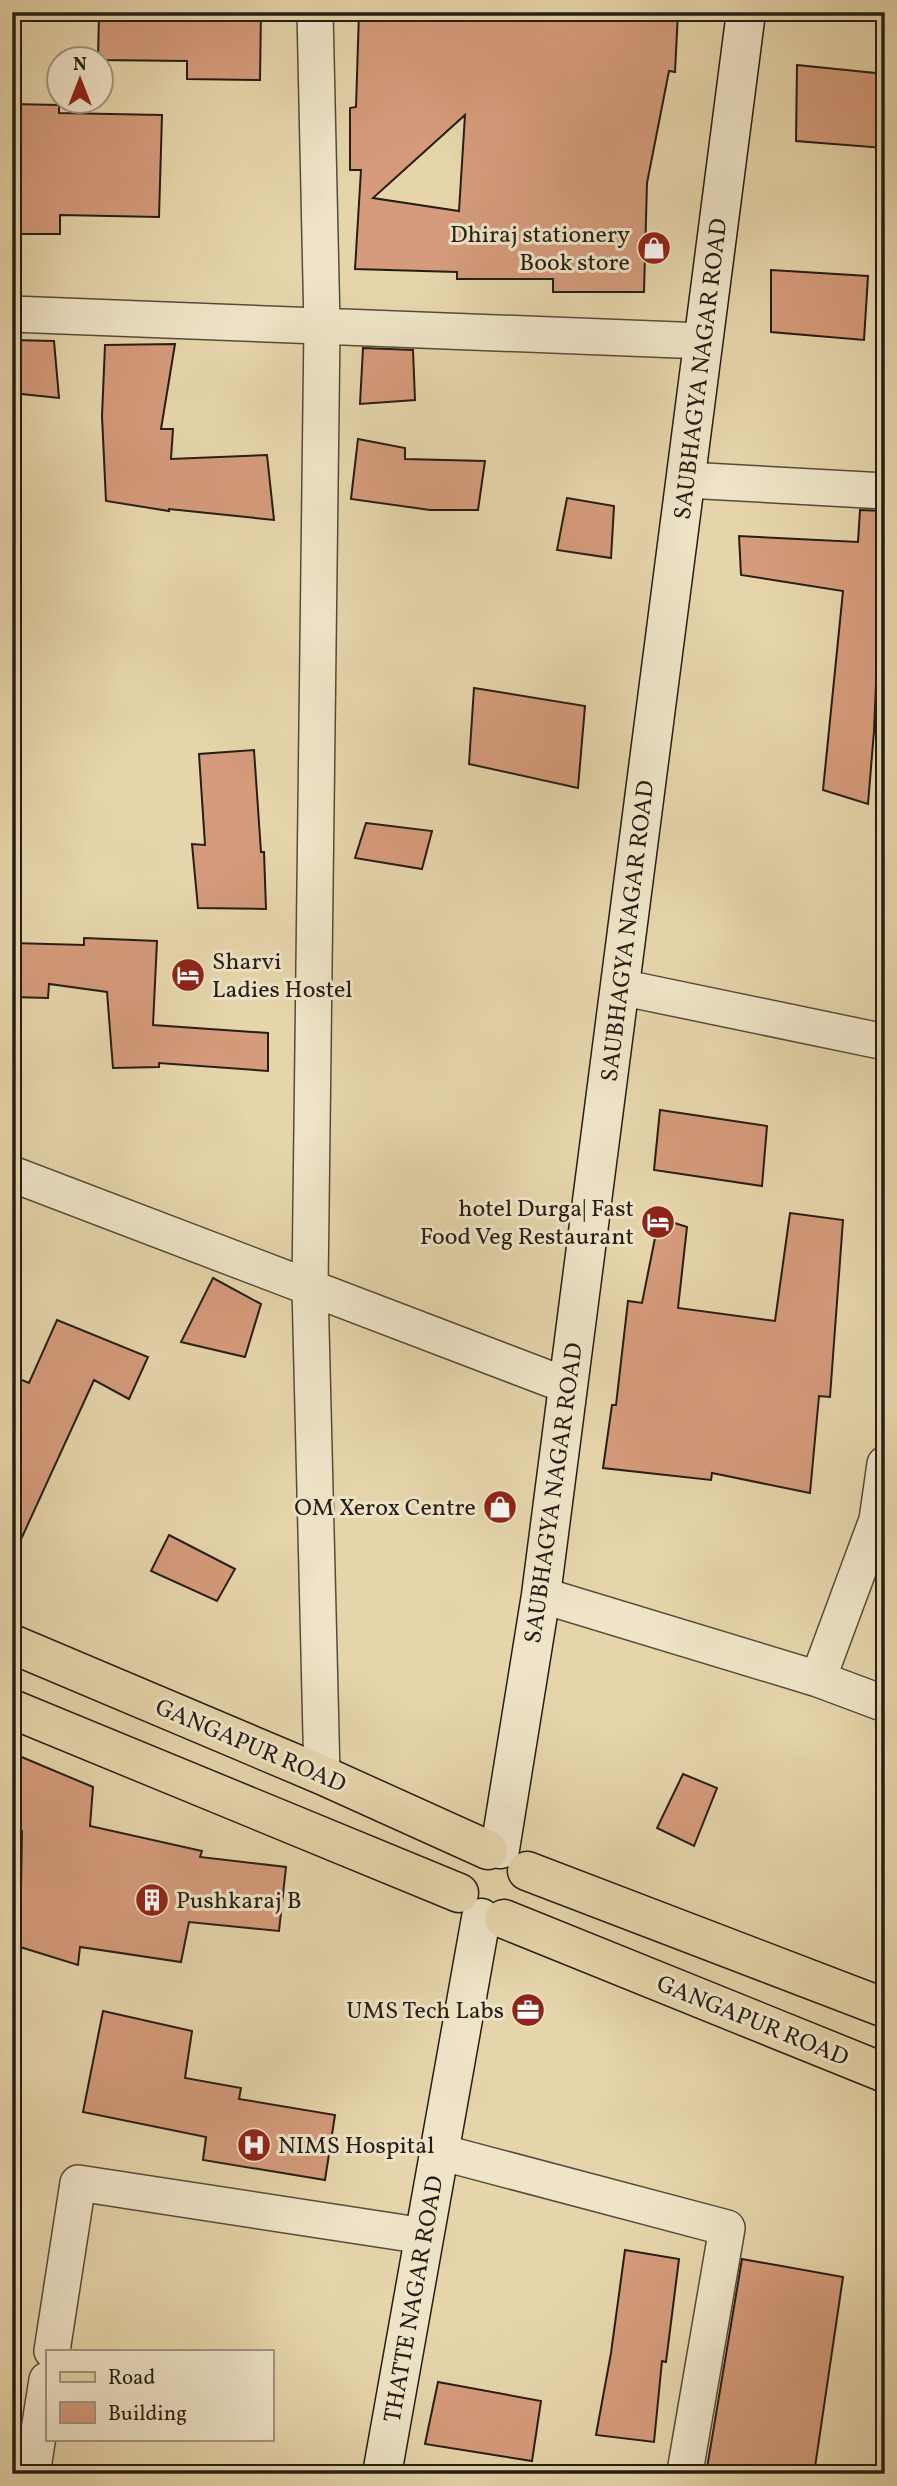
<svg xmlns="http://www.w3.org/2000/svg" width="897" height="2486" font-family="Vollkorn,serif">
	<rect width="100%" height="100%" fill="#e6d5ab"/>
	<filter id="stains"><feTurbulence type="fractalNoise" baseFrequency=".00286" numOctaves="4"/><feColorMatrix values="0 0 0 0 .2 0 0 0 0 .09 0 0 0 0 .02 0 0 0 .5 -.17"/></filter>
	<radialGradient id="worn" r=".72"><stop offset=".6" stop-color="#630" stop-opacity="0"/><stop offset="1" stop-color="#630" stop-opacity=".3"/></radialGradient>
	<!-- building -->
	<path fill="#d59b7c" stroke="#261e14" stroke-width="2" fill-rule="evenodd" d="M99 12H261L260 80 187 79V61L98 60Z
		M359 12H678L675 72 669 71 647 183 644 292H553V279H457V272L355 269 361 170H350V108L356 107ZM465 115 459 211 373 198Z
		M797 65 885 74 884 148 796 141Z
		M12 104 59 105V113L162 115 159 217 60 215V234H12Z
		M771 270 868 276 864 340 771 332Z
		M12 340 54 341 59 398 12 393Z
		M175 344 161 429H173L171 459 267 455 274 520 169 509V511L106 501 102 416 105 345Z
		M363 348 413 350 415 400 360 404Z
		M358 439 405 448V459L485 461 478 510H430L351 499Z
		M567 498 614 506 611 558 557 550Z
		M860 510 885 511V592L880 591 874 731 868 804 823 790 843 591 741 575 739 536 858 542Z
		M474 688 585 706 578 788 469 764Z
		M254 750 261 852H264L266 909 198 908 192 844 205 845 199 754Z
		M366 823 432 831 422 869 355 858Z
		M84 938 157 941 153 1025 268 1033V1071L159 1063V1067L113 1068 107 992 49 984 48 998 12 997V943L84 945Z
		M660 1110 767 1126 762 1186 654 1170Z
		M790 1213 843 1220 830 1397 819 1396 810 1493 712 1473 711 1480 603 1468 612 1405H616L628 1301 642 1303 659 1218 687 1227 678 1308 775 1321Z
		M213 1278 261 1304 245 1357 181 1342Z
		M57 1320 148 1357 129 1399 94 1380 12 1559V1376L29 1383Z
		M169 1535 235 1569 217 1601 151 1571Z
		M12 1753 93 1787 90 1826 202 1851 200 1857 286 1867 279 1931 189 1922 181 1962 80 1947 78 1965 20 1947 22 1831 12 1825Z
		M683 1774 717 1788 694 1846 657 1828Z
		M103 2011 192 2031 185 2078 241 2088 239 2099 335 2115 325 2180 203 2160 206 2137 83 2112Z
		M625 2250 679 2259 666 2362 662 2361 654 2442 596 2435 611 2353Z
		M742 2259 843 2277 814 2474H706Z
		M438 2382 541 2401 532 2461 425 2444Z"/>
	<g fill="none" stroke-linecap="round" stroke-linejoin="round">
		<!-- street casing -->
		<g stroke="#564c3a" stroke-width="38">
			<path id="street" d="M315 12 322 326 310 1287 322 1775
				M12 314 704 341
				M686 480 885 491
				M620 987 885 1042
				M12 1174 568 1386
				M541 1595 818 1679 877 1520 885 1464
				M818 1679 885 1704
				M440 2152 727 2228 686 2466
				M52 2351 78 2183 424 2236
				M32 2474 47 2380"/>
		</g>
		<!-- secondary casing -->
		<g stroke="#261e14" stroke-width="41">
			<path id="secondary" d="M500 1849 541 1595 746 12
				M382 2474 481 1918"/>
		</g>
		<!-- primary casing -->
		<g stroke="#261e14" stroke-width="41">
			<path id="primary" d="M12 1644 322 1775 488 1850
				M12 1709 459 1893
				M527 1871 885 2008
				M504 1919 885 2073"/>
		</g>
		<!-- street -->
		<use href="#street" stroke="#efe4c8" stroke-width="35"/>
		<!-- secondary -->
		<use href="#secondary" stroke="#efe4c8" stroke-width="38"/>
		<!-- primary -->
		<use href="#primary" stroke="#e6d5ab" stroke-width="38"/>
	</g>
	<!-- icons -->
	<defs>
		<g id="shop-disc" transform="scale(1.75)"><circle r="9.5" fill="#8f2418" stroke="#efe4c8"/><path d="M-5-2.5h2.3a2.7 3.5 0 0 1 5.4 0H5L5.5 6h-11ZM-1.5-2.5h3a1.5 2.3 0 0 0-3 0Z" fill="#fff"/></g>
		<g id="hotel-disc" transform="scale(1.75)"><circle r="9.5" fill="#8f2418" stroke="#efe4c8"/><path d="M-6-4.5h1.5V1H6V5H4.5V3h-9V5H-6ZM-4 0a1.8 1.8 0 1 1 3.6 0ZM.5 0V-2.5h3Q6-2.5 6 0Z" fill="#fff"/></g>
		<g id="building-disc" transform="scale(1.75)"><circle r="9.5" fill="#8f2418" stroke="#efe4c8"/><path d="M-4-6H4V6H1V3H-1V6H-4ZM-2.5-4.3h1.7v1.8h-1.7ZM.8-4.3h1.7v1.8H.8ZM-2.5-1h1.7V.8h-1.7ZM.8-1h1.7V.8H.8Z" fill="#fff"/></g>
		<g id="office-disc" transform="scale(1.75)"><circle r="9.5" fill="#8f2418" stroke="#efe4c8"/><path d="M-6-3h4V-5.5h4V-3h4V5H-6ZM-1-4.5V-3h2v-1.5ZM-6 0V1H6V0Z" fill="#fff"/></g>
		<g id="hospital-disc" transform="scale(1.75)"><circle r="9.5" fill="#8f2418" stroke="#efe4c8"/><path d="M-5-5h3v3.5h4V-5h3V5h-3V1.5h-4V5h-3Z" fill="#fff"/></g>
	</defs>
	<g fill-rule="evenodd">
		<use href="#shop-disc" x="654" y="248"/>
		<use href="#hotel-disc" x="188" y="975"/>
		<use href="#hotel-disc" x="658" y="1222"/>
		<use href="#shop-disc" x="500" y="1507"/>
		<use href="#building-disc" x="152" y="1900"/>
		<use href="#office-disc" x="528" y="2010"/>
		<use href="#hospital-disc" x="254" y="2145"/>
	</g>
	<g text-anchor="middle" stroke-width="6" stroke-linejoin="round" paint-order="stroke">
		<!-- poi labels -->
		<g font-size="24" fill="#261e14" stroke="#efe4c8" text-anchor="end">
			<text x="630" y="242">Dhiraj stationery<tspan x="630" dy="28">Book store</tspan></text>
			<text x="212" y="969" text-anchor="start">Sharvi<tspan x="212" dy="28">Ladies Hostel</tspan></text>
			<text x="634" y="1216">hotel Durga| Fast<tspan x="634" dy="28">Food Veg Restaurant</tspan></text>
			<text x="476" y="1515">OM Xerox Centre</text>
			<text x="176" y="1908" text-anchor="start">Pushkaraj B</text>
			<text x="504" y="2018">UMS Tech Labs</text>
			<text x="278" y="2153" text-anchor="start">NIMS Hospital</text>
		</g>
		<!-- street labels -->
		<g font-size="24" fill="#261e14" stroke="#efe4c8">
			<text transform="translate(700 369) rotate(-83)" y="8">SAUBHAGYA NAGAR ROAD</text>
			<text transform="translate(627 931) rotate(-83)" y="8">SAUBHAGYA NAGAR ROAD</text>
			<text transform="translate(553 1493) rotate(-82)" y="8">SAUBHAGYA NAGAR ROAD</text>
			<text transform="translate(251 1745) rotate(23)" y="8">GANGAPUR ROAD</text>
			<text transform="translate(753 2020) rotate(22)" y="8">GANGAPUR ROAD</text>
			<text transform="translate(413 2299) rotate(-80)" y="8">THATTE NAGAR ROAD</text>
		</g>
	</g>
	<!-- margin -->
	<rect width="897" height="2486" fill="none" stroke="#e6d5ab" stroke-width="42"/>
	<rect x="14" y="14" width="869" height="2458" fill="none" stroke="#261e14" stroke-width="3.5"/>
	<rect x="21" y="21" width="855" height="2444" fill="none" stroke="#261e14" stroke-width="2"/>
	<!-- legend -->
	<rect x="46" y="2350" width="228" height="91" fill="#efe4c8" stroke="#9f9580" stroke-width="2"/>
	<rect x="60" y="2372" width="35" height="10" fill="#e6d5ab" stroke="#9f9580" stroke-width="2"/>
	<text x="108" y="2384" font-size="21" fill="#261e14">Road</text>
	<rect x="60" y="2402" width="35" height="21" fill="#d59b7c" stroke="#9f9580" stroke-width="2"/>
	<text x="108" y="2420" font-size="21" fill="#261e14">Building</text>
	<!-- north arrow -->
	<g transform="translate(80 80)"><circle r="33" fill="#efe4c8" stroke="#9f9580" stroke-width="2"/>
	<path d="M0-5L12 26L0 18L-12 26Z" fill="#8f2418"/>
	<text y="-10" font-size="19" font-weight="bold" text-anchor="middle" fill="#261e14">N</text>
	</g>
	<rect width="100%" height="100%" filter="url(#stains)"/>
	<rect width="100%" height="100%" fill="url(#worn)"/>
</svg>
